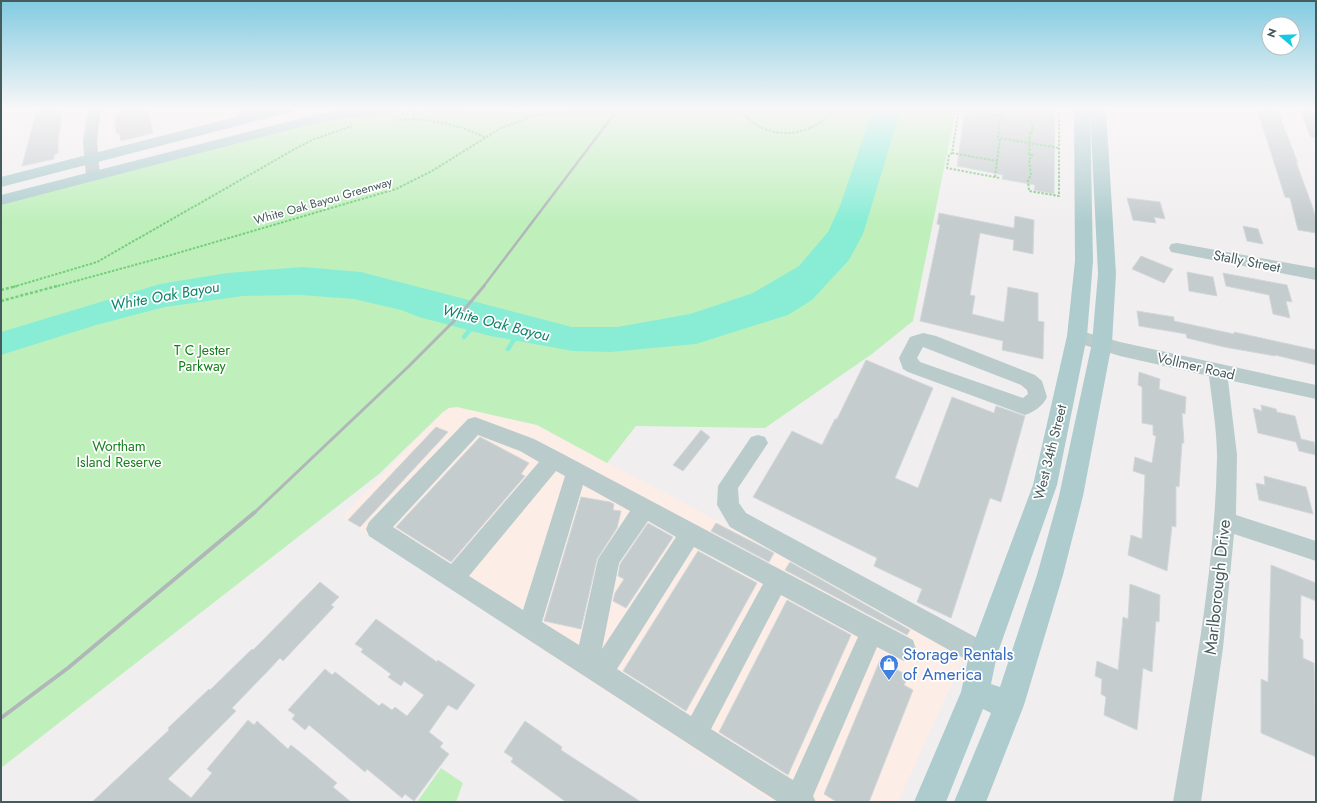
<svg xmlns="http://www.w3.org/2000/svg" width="1317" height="803" font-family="Jost,sans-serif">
	<rect width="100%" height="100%" fill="#f1eef0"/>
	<!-- commercial -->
	<path fill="#fcede7" d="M457 407 537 425 966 653 898 802H773L342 517 443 412 449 408Z"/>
	<!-- green -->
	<path fill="#bff0bc" d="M436 109 517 112 594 109H956L913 321 872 354 765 428 636 426 607 463 537 425 457 407 449 408 443 412 379 474 1 768V203L319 122 379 113Z
		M441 768 463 783 456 802H417Z"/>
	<!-- water -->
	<path fill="#89edd6" d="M873 109H901L863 234 849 260 812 300 788 315 696 344 611 352 573 351 490 336 419 317 401 310 354 299 300 295 243 296 165 307 96 325 1 355V332L160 284 227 273 303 267 361 272 572 327H617L690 314 753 293 799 266 828 232 840 206Z"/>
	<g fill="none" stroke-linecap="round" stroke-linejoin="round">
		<!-- stream -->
		<path stroke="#89edd6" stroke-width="4.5" d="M464 337 473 326
			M508 349 517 335"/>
	</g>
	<!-- building -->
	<path fill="#c5ccce" stroke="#d2d8da" d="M37 109H63L58 141V153L54 155V159L22 166Z
		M119 109H148L153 133 121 141 119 133 117 134 115 126 116 113 119 112Z
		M965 109H1055L1054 194 1034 190 1035 185 1002 179 1003 175 957 166Z
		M1257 109H1277L1298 163 1296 162 1313 208 1316 219V233L1298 230 1290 198 1285 197Z
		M1127 198 1160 202 1165 219 1154 217 1156 223 1133 220Z
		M939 213 1014 228 1015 216 1034 220 1033 254 1013 250 1014 240 980 233 970 295 975 296 972 314 1004 322 1008 287 1038 293V321L1044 322 1043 359 1002 350 1003 341 920 321 940 225 937 224Z
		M1243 226 1258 229 1263 244 1247 241Z
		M1141 256 1173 269 1164 283 1132 269Z
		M1187 272 1213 277 1217 296 1189 291Z
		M1223 273 1287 285 1292 302 1286 301 1290 318 1273 314 1269 295 1226 286Z
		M1137 311 1174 317V321L1234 334V332L1316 350V365L1275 355V356L1224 347 1187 338 1186 334 1139 326Z
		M866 360 933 388 895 478 918 488 952 397 994 413 996 406 1025 416 1001 502 990 498 951 618 917 602 922 589 874 566 877 558 753 497 792 431 822 445 835 419H837Z
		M1139 372 1160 379 1159 389 1186 397 1185 414 1182 413 1184 443H1182L1179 487 1176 486V527L1172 526 1167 571 1128 555 1131 535 1142 539 1145 475 1133 471 1135 457 1152 463 1156 436 1153 435V425L1142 423V387L1138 385Z
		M1261 405 1276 409 1277 412 1295 416 1301 439 1314 442 1316 455 1299 451 1296 442 1258 433 1253 408 1262 411Z
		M436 427 448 432 360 527 348 520Z
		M701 430 710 437 683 471 673 465Z
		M480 437 529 463 521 474 525 476 451 562 396 527Z
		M1264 476 1306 487 1313 514 1259 500 1256 483 1265 485Z
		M581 497 610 502 614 504 613 510 621 511 617 528 597 559 581 629 544 621Z
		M648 523 673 537 626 608 613 601 615 593 624 579 618 576 620 564Z
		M716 523 774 553 769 562 711 531Z
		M698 551 757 583 686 711 623 671Z
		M790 562 910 630 907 635 785 570Z
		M1271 565 1316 583V601L1301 595 1300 638 1303 640V658L1314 663 1316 757 1261 733V679L1268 682Z
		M320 582 339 597 331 605 334 607 283 661 280 658 264 675 232 708 236 711 168 779 191 798 212 773 207 769 248 720 254 725 257 721 288 749 291 745 306 757 337 783 333 787 351 802H92L169 730 168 728 209 689 210 690 252 649 253 650Z
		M1130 584 1160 595 1159 622 1156 621 1152 672 1143 668 1137 730 1104 715 1106 697 1101 694 1102 679 1095 676 1097 661 1118 670 1123 617 1128 619Z
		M787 600 851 635 788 775 719 732Z
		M376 619 437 662 438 660 475 685 457 710 448 705 429 732 443 743 440 747 449 754 414 801 405 794 402 798 367 769 365 772 309 725 305 730 292 719 295 715 288 710 325 669 332 675 335 672 379 706 382 703 392 710 395 707 407 716 424 695 404 681 401 686 388 677 391 674 361 652 363 649 355 644Z
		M880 660 908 676 904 685 913 690 869 802H837L824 794Z
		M525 721 562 747 561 750 641 802H566L511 762 513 758 504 752Z"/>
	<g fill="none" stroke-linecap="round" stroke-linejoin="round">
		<!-- path-far1 -->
		<path stroke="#74ce7a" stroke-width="2" stroke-dasharray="2.5 1.5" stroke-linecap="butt" d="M735 109C744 115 751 122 760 127 787 140 816 131 835 109
			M959 109 952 153 949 155 947 168 1000 178
			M960 109 1000 116 998 137 1000 138
			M1033 109V116L1031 117 1030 123 1033 126 1032 132H1030L1029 155H1032L1029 160 1031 175 1028 180 1029 191 1059 196V109
			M414 110V119C439 121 463 126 486 138
			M1000 116 1003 115 1004 109
			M396 120 414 119
			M952 153 997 161
			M995 177 1000 138 1059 148
			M13 287 97 262 293 150 312 140 352 126
			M54 287 171 255 396 189 432 171 501 128 539 114H604L641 109"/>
		<!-- path -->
		<path stroke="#74ce7a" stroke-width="2.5" stroke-dasharray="3 2" stroke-linecap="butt" d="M1 290 17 286
			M1 301 57 286"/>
		<!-- minor -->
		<path fill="#bacbcc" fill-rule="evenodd" d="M88 109H101L97 141 100 176 98 179H88L86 176 83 141Z
			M240 109H252L253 119 251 122H241L239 119Z
			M1300 109H1313L1316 118V138L1311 137 1309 134Z
			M1177 243 1316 268V280L1171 252 1169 248 1171 244Z
			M1077 330 1120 342 1316 385V399L1228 380 1237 455 1236 515 1316 541V561L1234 534 1223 648 1201 802H1173C1192 688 1215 573 1217 457 1217 430 1212 402 1209 376L1120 356 1071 341 1068 336 1071 331Z
			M923 333 936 336 1035 375 1042 381 1047 397C1043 406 1034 412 1025 415L908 372 903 369 899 358 910 337ZM923 347 1021 385 1027 390 1028 394 1023 398 920 362 917 358Z
			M475 417 534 439 561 453 913 640 916 649 913 658 904 661 877 647 813 796 816 802H778L369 536 366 529 369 522 468 419ZM478 435 520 451 539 462 451 564 393 527ZM556 471 565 476 523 610 469 576ZM583 485 630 511 598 559 579 645 542 622ZM648 521 676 537 602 649 619 563ZM694 547 763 584 691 716 617 669ZM781 595 858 637 793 780 711 729Z
			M758 435 765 437 768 443 738 488 739 503 746 513 992 646 995 655 992 664 983 667 974 664 730 527 717 505 718 486 751 437Z"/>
		<!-- major -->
		<path fill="#aeccce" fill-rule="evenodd" d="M267 109H293L291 112 1 187V177Z
			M343 109H397L395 112 390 114 347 118 304 126 1 205V195L298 119Z
			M1074 109H1090L1093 261 1087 336 1057 485 997 655 991 684 1000 687 1037 575 1059 496 1092 343 1098 274 1090 109H1106L1116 274 1112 343 1083 496 1063 575 1024 705 986 802H954L991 713 983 709 946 802H914L961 692 969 655 1033 485 1067 336 1075 261Z"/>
		<!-- rail-far2 -->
		<path stroke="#b1b7b9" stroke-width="2.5" d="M483 287 618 109"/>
		<!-- rail-far1 -->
		<path stroke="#b1b7b9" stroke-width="3" d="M254 513 408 367 457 318 484 286"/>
		<!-- rail -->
		<path stroke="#b1b7b9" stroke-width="4" d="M1 718 68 668 255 512"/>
	</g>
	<!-- sky -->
	<linearGradient id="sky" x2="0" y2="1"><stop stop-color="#82cbe1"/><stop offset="0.49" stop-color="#f9f7f8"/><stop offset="1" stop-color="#f9f7f8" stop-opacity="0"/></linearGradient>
	<rect width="1317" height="222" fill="url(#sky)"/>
	<!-- icons -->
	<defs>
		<g id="shop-pin" transform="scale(1)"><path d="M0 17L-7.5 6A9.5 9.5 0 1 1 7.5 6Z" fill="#3f7fe0" stroke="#fff"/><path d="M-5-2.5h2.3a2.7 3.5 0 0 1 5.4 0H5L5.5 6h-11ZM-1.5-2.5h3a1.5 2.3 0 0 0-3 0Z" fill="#fff"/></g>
	</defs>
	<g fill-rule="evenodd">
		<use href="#shop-pin" x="889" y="664"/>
	</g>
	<g text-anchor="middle" stroke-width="3.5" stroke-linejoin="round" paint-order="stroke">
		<!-- far-street labels -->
		<g font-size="12" fill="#465b5c" stroke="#fff">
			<text transform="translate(323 201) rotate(-16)" y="4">White Oak Bayou Greenway</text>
		</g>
		<!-- street labels -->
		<g font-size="14" fill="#465b5c" stroke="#fff">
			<text transform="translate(1247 261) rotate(11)" y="5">Stally Street</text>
			<text transform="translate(1196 366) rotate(13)" y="5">Vollmer Road</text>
			<text transform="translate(1050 452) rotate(-76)" y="5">West 34th Street</text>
		</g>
		<!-- park labels -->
		<g font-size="14" fill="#167f1c" stroke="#fff">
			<text x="202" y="355">T C Jester<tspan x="202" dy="16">Parkway</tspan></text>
			<text x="119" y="451">Wortham<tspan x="119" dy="16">Island Reserve</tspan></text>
		</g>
		<!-- water labels -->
		<g font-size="15" font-style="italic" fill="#0c846a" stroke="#fff">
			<text transform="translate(165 296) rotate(-10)" y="5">White Oak Bayou</text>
			<text transform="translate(496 323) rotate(14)" y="5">White Oak Bayou</text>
		</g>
		<!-- near-street labels -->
		<g font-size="17" fill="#465b5c" stroke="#fff">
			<text transform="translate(1217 587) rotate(-84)" y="6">Marlborough Drive</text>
		</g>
		<!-- near-shop labels -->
		<g font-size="17" fill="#366cbe" stroke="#fff" text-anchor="start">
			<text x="903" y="660">Storage Rentals<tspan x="903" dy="20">of America</tspan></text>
		</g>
	</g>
	<!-- border -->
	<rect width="1317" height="803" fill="none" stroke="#465b5c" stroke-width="4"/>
	<!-- north arrow -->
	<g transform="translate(1281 36) rotate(289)"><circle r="19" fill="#ffffff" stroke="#b5bdbe"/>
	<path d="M0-3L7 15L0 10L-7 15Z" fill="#16c9e3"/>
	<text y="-6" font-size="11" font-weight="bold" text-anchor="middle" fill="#465b5c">N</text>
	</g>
</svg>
